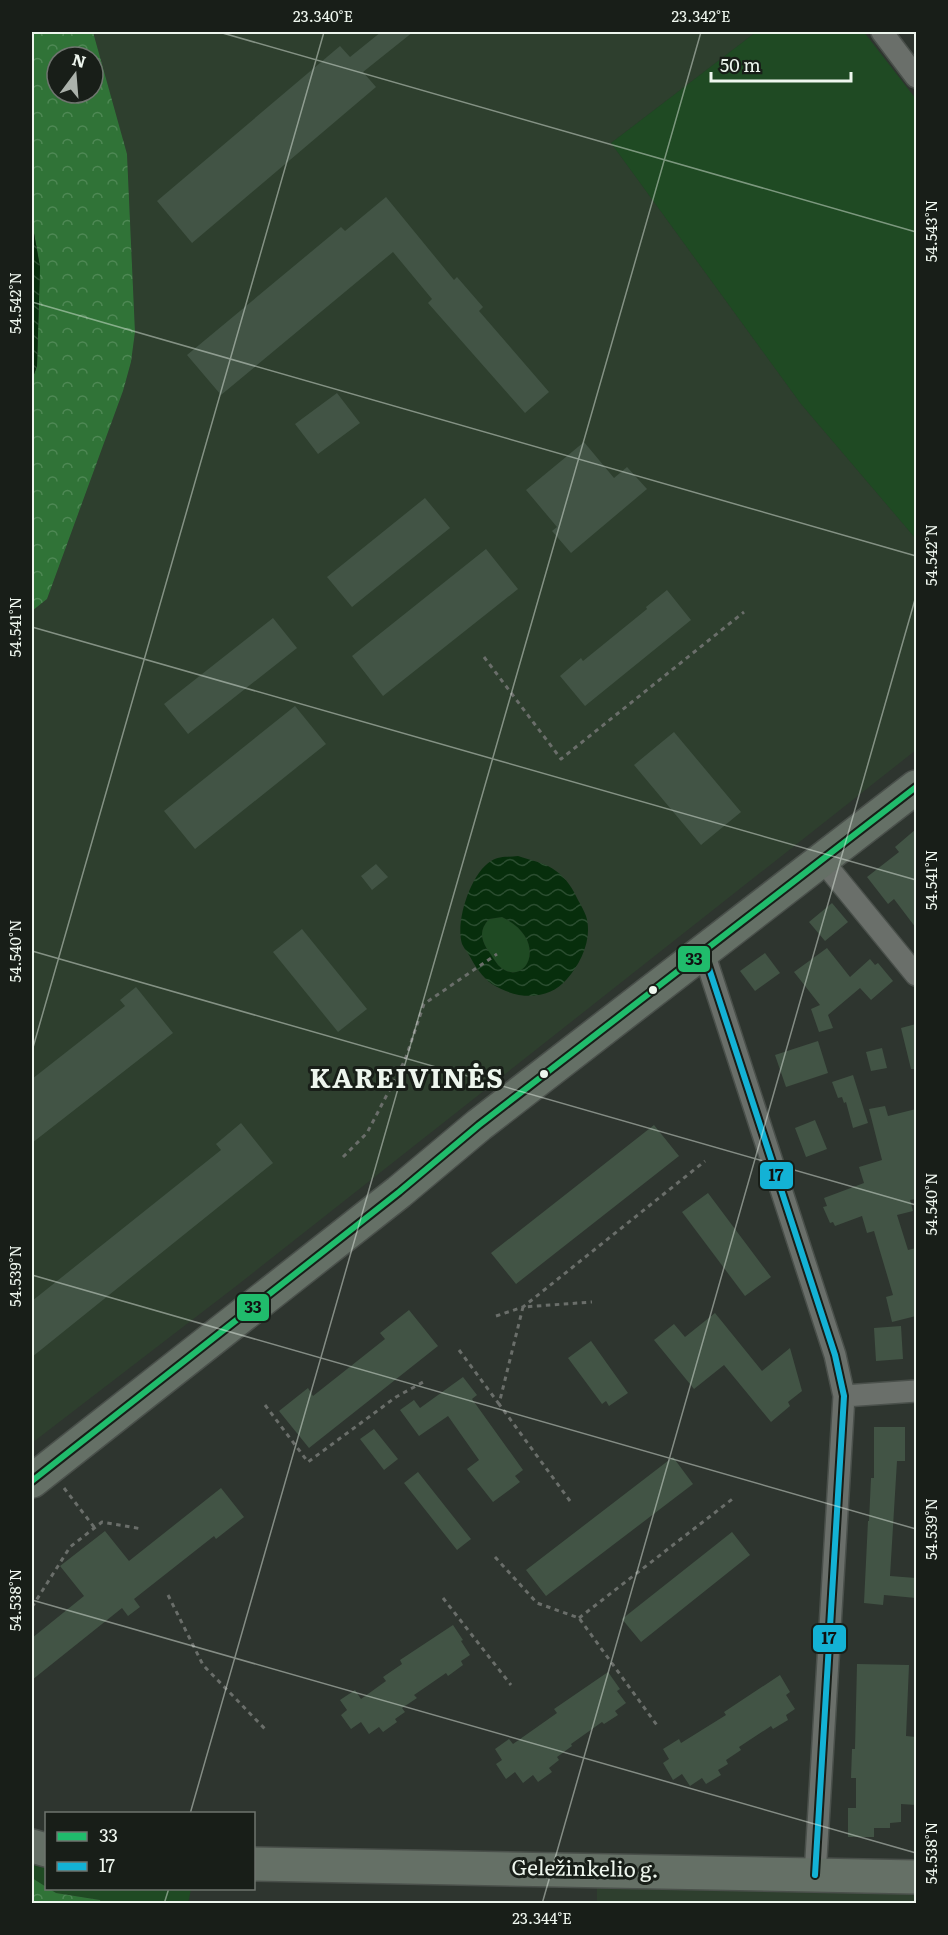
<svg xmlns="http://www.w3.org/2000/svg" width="948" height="1935" font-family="Literata,serif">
	<defs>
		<pattern id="forest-crowns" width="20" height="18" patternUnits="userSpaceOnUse" patternTransform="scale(1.5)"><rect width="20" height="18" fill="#307337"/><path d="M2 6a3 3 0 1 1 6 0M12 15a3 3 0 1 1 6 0" fill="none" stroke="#4e8854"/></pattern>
		<pattern id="water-waves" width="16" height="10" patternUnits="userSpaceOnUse" patternTransform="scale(1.5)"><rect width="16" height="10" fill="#072e0c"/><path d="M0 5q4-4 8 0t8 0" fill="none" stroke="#2b4d30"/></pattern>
	</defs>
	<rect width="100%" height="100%" fill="#2e352f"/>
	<!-- built -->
	<path fill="#2e3f2e" d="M93 32H756L611 143 801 404 916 539V750L235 1287 32 1443V611L47 599 123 391 131 362 135 332 127 154Z
		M597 1879 916 1889V1903H597Z"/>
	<!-- grass -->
	<path fill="#1f4a23" d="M756 32H864L916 99V539L801 404 611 143Z
		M502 917C553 942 523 991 498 965 494 960 491 954 487 949 480 937 480 929 489 919Z
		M32 1859 46 1863V1887L32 1878Z
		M49 1889H191L188 1904 101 1903 100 1900 56 1893Z"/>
	<!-- forest -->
	<path fill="url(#forest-crowns)" fill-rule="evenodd" d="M32 32H93L127 154 135 332 131 362 123 391 47 599 32 611V380L37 366 40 267 32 222ZM57 57H93V93H57Z
		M32 1878 56 1893 100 1900 101 1903H32Z"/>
	<!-- water -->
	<path fill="url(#water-waves)" fill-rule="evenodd" d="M32 222 40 267 37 366 32 380Z
		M518 856C530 860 546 863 556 871 566 878 573 889 578 900 581 905 584 911 586 916 593 938 581 963 567 979 548 1002 515 999 492 984 482 977 475 966 469 955 467 952 464 948 462 944 455 921 471 873 491 861 499 856 508 857 518 856ZM502 917C553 942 523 991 498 965 494 960 491 954 487 949 480 937 480 929 489 919Z"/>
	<!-- building -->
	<path fill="#425445" d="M381 32H413L363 72 376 87 192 243 157 201 340 46 350 57Z
		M386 197 454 280 457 277 483 307 479 311 549 392 525 413 428 303 432 299 393 252 221 395 187 355 341 227 345 231Z
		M337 393 360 423 318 454 295 424Z
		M584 442 614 478 627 467 647 489 571 553 552 531 557 527 526 490Z
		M425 498 450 528 352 607 327 577Z
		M486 549 518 589 383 696 352 656Z
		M667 590 691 620 585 706 560 676 581 658 583 661 647 609 646 607Z
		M273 618 297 648 188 734 164 704Z
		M295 706 326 744 195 849 164 811Z
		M674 732 741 812 701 845 634 765Z
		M916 829V928L894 899 888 904 867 877 899 852 895 847Z
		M376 864 388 877 372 890 361 876Z
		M832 903 848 922 825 941 809 922Z
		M302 929 367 1009 338 1032 273 952Z
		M827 948 850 977 870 959 875 965 878 963 893 981 871 1000 860 988 828 1015 833 1028 819 1032 811 1009 820 1005 794 972Z
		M765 953 780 973 755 991 740 971Z
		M136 987 173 1033 32 1143V1079L125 1006 120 1000Z
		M916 1024V1069H911L901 1028Z
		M818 1041 828 1073 786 1087 775 1055Z
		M882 1048 887 1068 871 1071 866 1052Z
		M853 1075 868 1123 853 1128 846 1102 844 1103 842 1097 838 1098 832 1082Z
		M885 1106 888 1116 916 1109V1199L910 1200 913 1211 897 1215 908 1250 916 1248V1316L892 1322 886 1297 893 1295 874 1231 867 1233 862 1216 835 1226 833 1222 830 1223 823 1207 827 1206 824 1198 864 1183 859 1167 882 1160 869 1109Z
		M815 1120 827 1149 806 1157 795 1128Z
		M241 1123 273 1163 32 1357V1301L221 1150 216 1144Z
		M654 1125 679 1156 516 1284 491 1253Z
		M708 1193 771 1277 745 1296 682 1212Z
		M409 1310 438 1346 309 1448 279 1411 308 1388 313 1396 385 1339 380 1333Z
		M715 1313 762 1371 790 1348 802 1391 788 1402 790 1406 771 1422 724 1365 694 1389 654 1340 674 1324 685 1337Z
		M901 1326 903 1359 876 1361 874 1328Z
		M591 1341 628 1393 609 1406 606 1401 602 1404 568 1358Z
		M463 1377 477 1395 472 1399 523 1470 515 1476 520 1482 493 1502 467 1469 479 1460 448 1416 419 1436 400 1410 414 1400 420 1408Z
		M874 1427H905V1461H897L890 1576 916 1578V1598L884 1595 883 1605 864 1603 868 1521H869L871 1478H874Z
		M374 1429 398 1459 384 1470 360 1439Z
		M673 1457 693 1484 546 1596 526 1570Z
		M418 1472 471 1539 457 1550 404 1483Z
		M221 1488 244 1517 216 1539 214 1536 134 1599 140 1607 128 1616 122 1608 32 1680V1638L84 1596 60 1566 105 1531 129 1561Z
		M732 1532 750 1555 641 1642 622 1619Z
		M453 1625 463 1640 461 1641 470 1655 461 1661 463 1665 448 1676 446 1673 414 1695 417 1698 402 1708 405 1712 395 1719 397 1722 383 1732 379 1727 369 1734 361 1722 351 1729 341 1715 347 1710 340 1700 355 1690 361 1699 386 1681 383 1677 402 1664 400 1660Z
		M857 1664 909 1665 906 1736 916 1737V1805L901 1804V1822L890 1823V1828H874V1837H848V1808H856V1778H851L852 1749H855Z
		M608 1672 620 1689 617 1691 626 1703 615 1711 618 1715 604 1724 602 1722 571 1744 572 1746 557 1757 559 1760 549 1768 552 1772 538 1782 533 1775 523 1783 515 1772 506 1779 496 1764 502 1760 495 1749 509 1739 513 1744 557 1713 554 1709Z
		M780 1675 790 1692 786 1695 795 1709 786 1715 788 1720 773 1729 771 1726 739 1747 741 1750 726 1760 728 1764 718 1770 721 1775 706 1784 702 1778 690 1786 682 1774 673 1780 663 1763 669 1759 663 1749 679 1739 681 1743 726 1715 724 1712Z"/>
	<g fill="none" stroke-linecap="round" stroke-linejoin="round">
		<!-- street casing -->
		<g stroke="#4a504b" stroke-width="24">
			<path id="street" d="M882 32 916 77
				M822 860 916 975
				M703 950 835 1355 844 1396 815 1875
				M844 1396 916 1391"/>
		</g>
		<!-- primary casing -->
		<g stroke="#4a504b" stroke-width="36">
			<path id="primary" d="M32 1481 399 1192 479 1125 916 787
				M32 1846 46 1850
				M254 1864 916 1877"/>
		</g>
		<!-- path -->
		<path stroke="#6a6e6a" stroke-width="3" stroke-dasharray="4.5 4.5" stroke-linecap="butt" d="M484 657 561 759 744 612
			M343 1157 367 1133 405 1060 424 1004 497 954
			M496 1316 523 1307 705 1161
			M459 1350 499 1404
			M265 1405 308 1462 396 1397 425 1381
			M64 1488 94 1527
			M570 1501 499 1404 523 1307 592 1302
			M495 1557 537 1603 579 1618 659 1728
			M168 1595 203 1665 265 1729
			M443 1598 511 1685
			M32 1607 70 1547 102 1522 142 1529
			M579 1618 735 1497"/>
		<!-- street -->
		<use href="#street" stroke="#6a6f6a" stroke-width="21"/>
		<!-- primary -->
		<use href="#primary" stroke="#657066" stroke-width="33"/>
		<!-- bus-1 casing -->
		<g stroke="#181e18" stroke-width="10">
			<path id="bus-1" d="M32 1481 399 1192 479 1125 916 787"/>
		</g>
		<!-- bus-2 casing -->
		<g stroke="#181e18" stroke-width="10">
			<path id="bus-2" d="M703 950 835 1355 844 1396 815 1875"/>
		</g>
		<!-- bus-1 -->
		<use href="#bus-1" stroke="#20bc6c" stroke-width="6"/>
		<!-- bus-2 -->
		<use href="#bus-2" stroke="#13b2d5" stroke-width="6"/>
	</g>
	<!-- ticks -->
	<path fill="none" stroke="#eef6ee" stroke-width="1.5" stroke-opacity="0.45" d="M219 32 916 232M32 302 916 556M32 627 916 880M32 951 916 1205M32 1051 324 32M32 1275 916 1529M32 1600 916 1853M190 1814 701 32M164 1904 169 1888M542 1904 916 596"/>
	<!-- markers -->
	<g fill="#eef6ee" stroke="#181e18" stroke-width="2">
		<circle cx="653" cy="990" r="5"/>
		<circle cx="544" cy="1074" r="5"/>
	</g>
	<g text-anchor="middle" stroke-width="6" stroke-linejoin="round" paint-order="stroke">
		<!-- street labels -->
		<g font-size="21" fill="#eef6ee" stroke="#181e18">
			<text transform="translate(585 1869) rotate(1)" y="7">Geležinkelio g.</text>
		</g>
		<!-- district labels -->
		<g font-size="27" font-weight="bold" letter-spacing="1.5" fill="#eef6ee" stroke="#181e18">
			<text x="407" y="1088">KAREIVINĖS</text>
		</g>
	</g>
	<g stroke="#181e18" stroke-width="2">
		<rect x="677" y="945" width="34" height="28" rx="6" fill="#20bc6c"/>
		<rect x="759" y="1161" width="35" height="29" rx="6" fill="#13b2d5"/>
		<rect x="236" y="1293" width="34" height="29" rx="6" fill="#20bc6c"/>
		<rect x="812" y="1624" width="35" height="29" rx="6" fill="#13b2d5"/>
	</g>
	<g font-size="16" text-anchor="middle" font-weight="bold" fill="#111">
		<text x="694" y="965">33</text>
		<text x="776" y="1181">17</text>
		<text x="253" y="1313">33</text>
		<text x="829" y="1644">17</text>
	</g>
	<!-- border -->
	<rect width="948" height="1935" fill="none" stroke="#181e18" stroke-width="66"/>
	<!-- legend -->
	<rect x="45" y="1812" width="210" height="78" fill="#181e18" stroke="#6e746e" stroke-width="1.5"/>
	<rect x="57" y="1832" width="30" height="9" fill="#20bc6c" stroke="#6e746e" stroke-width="1.5"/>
	<text x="99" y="1842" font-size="18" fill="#eef6ee">33</text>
	<rect x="57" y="1862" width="30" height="9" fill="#13b2d5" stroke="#6e746e" stroke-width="1.5"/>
	<text x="99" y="1872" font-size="18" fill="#eef6ee">17</text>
	<!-- north arrow -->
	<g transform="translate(75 75) rotate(16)"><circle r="28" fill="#181e18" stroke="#6e746e" stroke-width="1.5"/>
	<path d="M0-4.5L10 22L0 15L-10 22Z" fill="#abb2ab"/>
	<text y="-9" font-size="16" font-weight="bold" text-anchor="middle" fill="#eef6ee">N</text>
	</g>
	<!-- scale -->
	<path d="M711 72v9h140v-9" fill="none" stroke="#eef6ee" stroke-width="3"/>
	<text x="720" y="72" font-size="18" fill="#eef6ee" stroke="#181e18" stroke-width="4.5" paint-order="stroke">50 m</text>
	<rect x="33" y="33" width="882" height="1869" fill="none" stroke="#eef6ee" stroke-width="2"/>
	<g font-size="15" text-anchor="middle" fill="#eef6ee">
		<text x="323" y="22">23.340°E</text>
		<text x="701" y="22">23.342°E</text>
		<text transform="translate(932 231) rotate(-90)" y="5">54.543°N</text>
		<text transform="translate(16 303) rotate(-90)" y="5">54.542°N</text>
		<text transform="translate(932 555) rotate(-90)" y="5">54.542°N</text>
		<text transform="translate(16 627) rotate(-90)" y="5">54.541°N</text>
		<text transform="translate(932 880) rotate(-90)" y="5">54.541°N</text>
		<text transform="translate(16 951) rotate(-90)" y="5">54.540°N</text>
		<text transform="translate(932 1204) rotate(-90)" y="5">54.540°N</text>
		<text transform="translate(16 1276) rotate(-90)" y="5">54.539°N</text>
		<text transform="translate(932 1529) rotate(-90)" y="5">54.539°N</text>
		<text transform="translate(16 1600) rotate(-90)" y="5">54.538°N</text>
		<text transform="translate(932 1853) rotate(-90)" y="5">54.538°N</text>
		<text x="542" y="1924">23.344°E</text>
	</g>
</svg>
